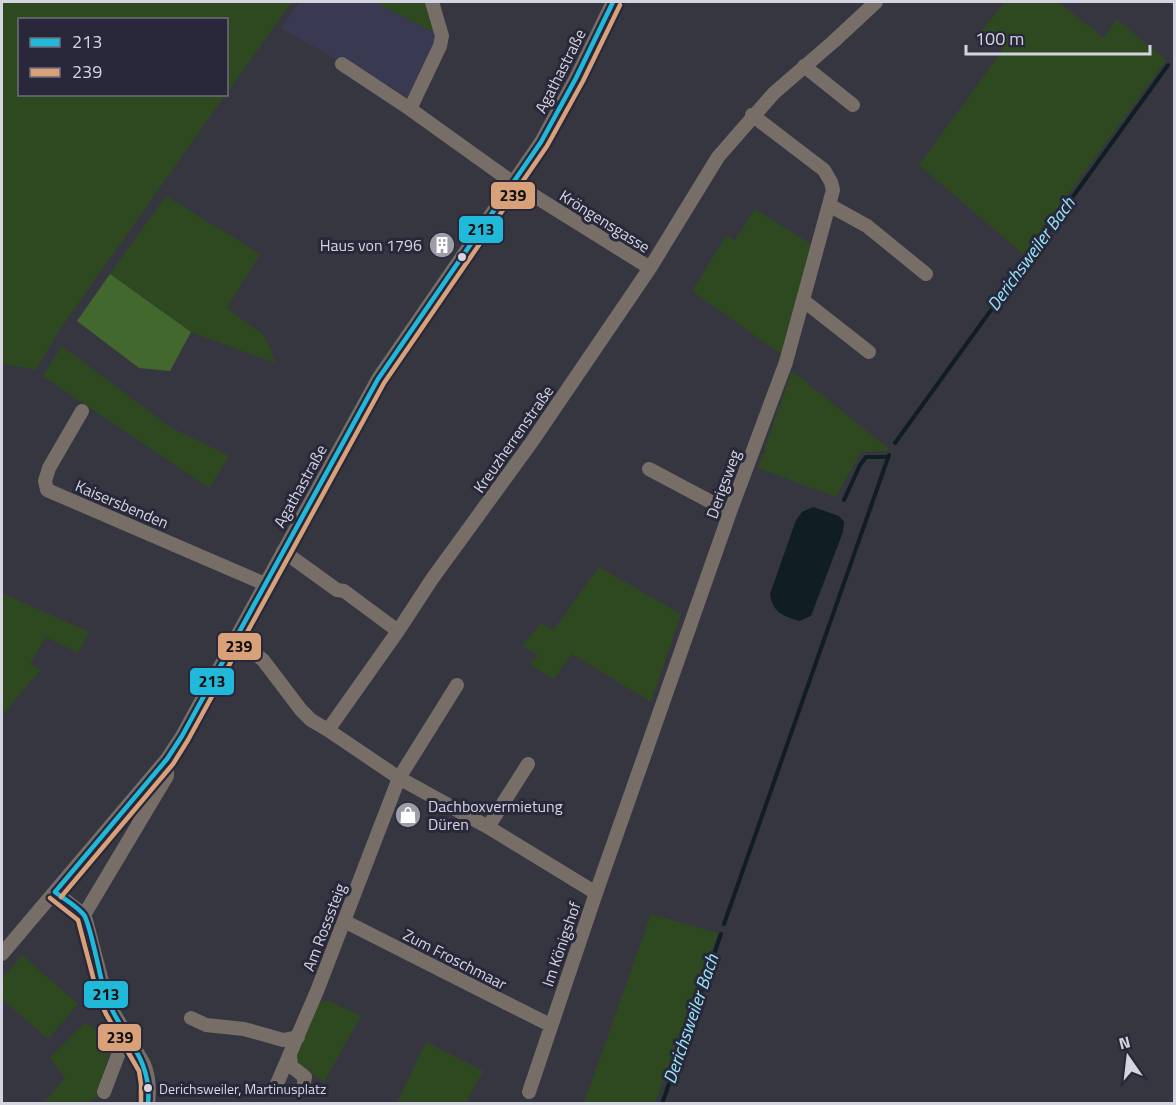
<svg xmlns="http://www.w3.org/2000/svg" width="1176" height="1105" font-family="'Titillium Web',sans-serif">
	<rect width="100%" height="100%" fill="#363641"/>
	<!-- built -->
	<path fill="#393a51" d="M300 2H374L439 35 410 106 343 63 281 28Z"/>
	<!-- green -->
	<path fill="#2e491f" d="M2 2H292L226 94V20H20V94H226L60 329 36 370 2 363Z
		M374 2H430L439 35Z
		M1005 2H1058L1104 38 1116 19 1166 60 1024 255 919 165 1004 48 982 30Z
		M166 196 260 254 227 308 262 334 269 344 275 363 191 332 110 274Z
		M755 209 811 244 781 354 692 291 726 236 735 240Z
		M62 346 170 427 229 456 209 488 43 376Z
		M792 371 888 448 887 451 861 452 836 497 758 468Z
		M599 567 681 614 651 702 572 654 554 679 530 665 538 655 522 646 541 623 553 630Z
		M2 593 89 632 78 653 46 637 30 664 40 670 2 716Z
		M651 914 718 933 655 1103H584Z
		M22 955 78 1004 48 1039 2 999V979Z
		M324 1001H329L361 1016 324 1082 296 1062 294 1050 318 1003Z
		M85 1023 116 1040 108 1057 97 1098H92L91 1103 43 1104 65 1078 50 1058Z
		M426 1042 483 1071 466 1103H397Z"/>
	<!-- forest -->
	<path fill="#42682e" d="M110 274 191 332 170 371 139 368 77 321Z"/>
	<!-- water -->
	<path fill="#101d22" d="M813 507 839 516 844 522 843 532 811 616 799 621C782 615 773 613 770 594L796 520 802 512Z"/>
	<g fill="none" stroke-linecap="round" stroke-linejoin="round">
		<!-- stream -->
		<path stroke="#101d22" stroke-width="4" d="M895 443 1168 65
			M844 500 860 465 866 457H888
			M724 924 889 455
			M662 1104 721 934"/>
		<!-- minor -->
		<path stroke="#776e68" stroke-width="14" d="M342 64 410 109 512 182 650 268
			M804 66 853 105
			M410 109 440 46 442 36 432 2
			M829 205 867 226 926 274
			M804 301 869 352
			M82 411 49 468 45 481 47 490 265 584
			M649 469 730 512
			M283 551 337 590 344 591 398 631
			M236 639 263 660 301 710 311 720 328 730 398 631 432 579 531 443 650 268 718 157 774 93 833 42 876 2
			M328 730 399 778 488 827 596 893
			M488 827 528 764
			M55 892 84 915 86 920 105 993 112 1010 144 1064C149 1077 150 1089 148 1104
			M84 915 167 776V759
			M344 921 550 1025
			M2 954 167 759 182 736 378 379 541 142 576 78 613 2
			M191 1018 206 1025 244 1029 283 1040 298 1037
			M290 1055 291 1066 305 1077 304 1082
			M276 1086 317 991 399 778 457 685
			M104 1092 126 1034
			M529 1092 596 893 730 512 786 362 833 190 831 182 824 170 752 115"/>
		<!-- bus-1 casing -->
		<g stroke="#28283a" stroke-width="9">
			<path id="bus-1" d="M55 892 167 759 182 736 378 379 541 142 576 78 613 2
				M55 892C64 899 77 906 84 915 90 923 100 976 104 990 117 1033 153 1055 148 1104"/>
		</g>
		<!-- bus-2 casing -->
		<g stroke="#28283a" stroke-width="9">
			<path id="bus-2" d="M61 897 173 764 188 740 384 383 547 146 583 81 620 5
				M50 898 78 920 98 996 106 1014 139 1071 141 1084V1103"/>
		</g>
		<!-- bus-1 -->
		<use href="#bus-1" stroke="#20b9da" stroke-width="4.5"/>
		<!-- bus-2 -->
		<use href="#bus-2" stroke="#d9a179" stroke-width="4.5"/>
	</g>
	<!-- icons -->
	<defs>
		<g id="building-disc" transform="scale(1.35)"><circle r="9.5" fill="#9d9da9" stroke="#28283a"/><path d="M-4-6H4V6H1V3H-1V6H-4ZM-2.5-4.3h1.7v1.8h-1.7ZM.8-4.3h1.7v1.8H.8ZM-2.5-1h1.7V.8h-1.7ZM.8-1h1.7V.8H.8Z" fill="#fff"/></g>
		<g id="shop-disc" transform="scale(1.35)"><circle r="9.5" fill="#9d9da9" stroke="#28283a"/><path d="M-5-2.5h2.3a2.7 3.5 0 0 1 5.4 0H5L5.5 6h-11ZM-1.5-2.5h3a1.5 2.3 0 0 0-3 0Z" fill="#fff"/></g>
	</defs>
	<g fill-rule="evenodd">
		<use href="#building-disc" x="442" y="245"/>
		<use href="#shop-disc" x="408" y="815"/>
	</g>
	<!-- markers -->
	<g fill="#d4d5e1" stroke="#28283a" stroke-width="2">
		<circle cx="462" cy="257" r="5"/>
		<circle cx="148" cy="1088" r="5"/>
	</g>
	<g text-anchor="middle" stroke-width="6" stroke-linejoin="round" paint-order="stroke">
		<!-- bus labels -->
		<g font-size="14" fill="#d4d5e1" stroke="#28283a" text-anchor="start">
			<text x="159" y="1094">Derichsweiler, Martinusplatz</text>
		</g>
		<!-- street labels -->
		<g font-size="16" fill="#d4d5e1" stroke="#28283a">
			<text transform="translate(560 71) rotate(-63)" y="6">Agathastraße</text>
			<text transform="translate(605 221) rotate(32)" y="6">Kröngensgasse</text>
			<text transform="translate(513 439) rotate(-55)" y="6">Kreuzherrenstraße</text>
			<text transform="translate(723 484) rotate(-70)" y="6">Derigsweg</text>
			<text transform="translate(300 486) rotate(-61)" y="6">Agathastraße</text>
			<text transform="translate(122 504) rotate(23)" y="6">Kaisersbenden</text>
			<text transform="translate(324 927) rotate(-69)" y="6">Am Rosssteig</text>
			<text transform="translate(561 944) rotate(-71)" y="6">Im Königshof</text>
			<text transform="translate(455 959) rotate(27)" y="6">Zum Froschmaar</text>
		</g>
		<!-- poi labels -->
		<g font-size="16" fill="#d4d5e1" stroke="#28283a" text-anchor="end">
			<text x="422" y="251">Haus von 1796</text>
			<text x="428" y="812" text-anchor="start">Dachboxvermietung<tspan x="428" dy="18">Düren</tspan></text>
		</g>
		<!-- water labels -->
		<g font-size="18" font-style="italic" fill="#97e8fe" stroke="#28283a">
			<text transform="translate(1031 254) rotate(-54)" y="6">Derichsweiler Bach</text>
			<text transform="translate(691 1019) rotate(-71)" y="6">Derichsweiler Bach</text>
		</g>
	</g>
	<g stroke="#28283a" stroke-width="2">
		<rect x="490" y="181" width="46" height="29" rx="6" fill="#d9a179"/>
		<rect x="458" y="215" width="46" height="29" rx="6" fill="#20b9da"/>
		<rect x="217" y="632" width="45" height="29" rx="6" fill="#d9a179"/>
		<rect x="189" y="667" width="46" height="29" rx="6" fill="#20b9da"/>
		<rect x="83" y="980" width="46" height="29" rx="6" fill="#20b9da"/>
		<rect x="97" y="1023" width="45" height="29" rx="6" fill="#d9a179"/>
	</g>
	<g font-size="16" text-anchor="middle" font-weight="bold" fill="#111">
		<text x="513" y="201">239</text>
		<text x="481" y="235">213</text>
		<text x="239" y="652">239</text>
		<text x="212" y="687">213</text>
		<text x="106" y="1000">213</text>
		<text x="120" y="1043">239</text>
	</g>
	<!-- border -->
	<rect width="1176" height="1105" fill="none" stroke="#d4d5e1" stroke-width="6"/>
	<!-- legend -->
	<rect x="18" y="18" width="210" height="78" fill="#28283a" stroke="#6d6d7d" stroke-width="1.5"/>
	<rect x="30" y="38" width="30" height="9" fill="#20b9da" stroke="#6d6d7d" stroke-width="1.5"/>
	<text x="72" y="48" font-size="18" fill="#d4d5e1">213</text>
	<rect x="30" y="68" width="30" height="9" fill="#d9a179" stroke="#6d6d7d" stroke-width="1.5"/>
	<text x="72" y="78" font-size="18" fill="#d4d5e1">239</text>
	<!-- north arrow -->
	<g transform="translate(1128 1057) rotate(346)" stroke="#28283a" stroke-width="4.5" paint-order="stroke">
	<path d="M0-4.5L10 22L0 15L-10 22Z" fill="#d4d5e1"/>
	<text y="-9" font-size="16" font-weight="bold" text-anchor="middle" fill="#d4d5e1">N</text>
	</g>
	<!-- scale -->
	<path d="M966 45v9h184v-9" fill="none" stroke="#d4d5e1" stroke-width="3"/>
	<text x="975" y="45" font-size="18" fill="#d4d5e1" stroke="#28283a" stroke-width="4.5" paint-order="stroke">100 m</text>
</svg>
